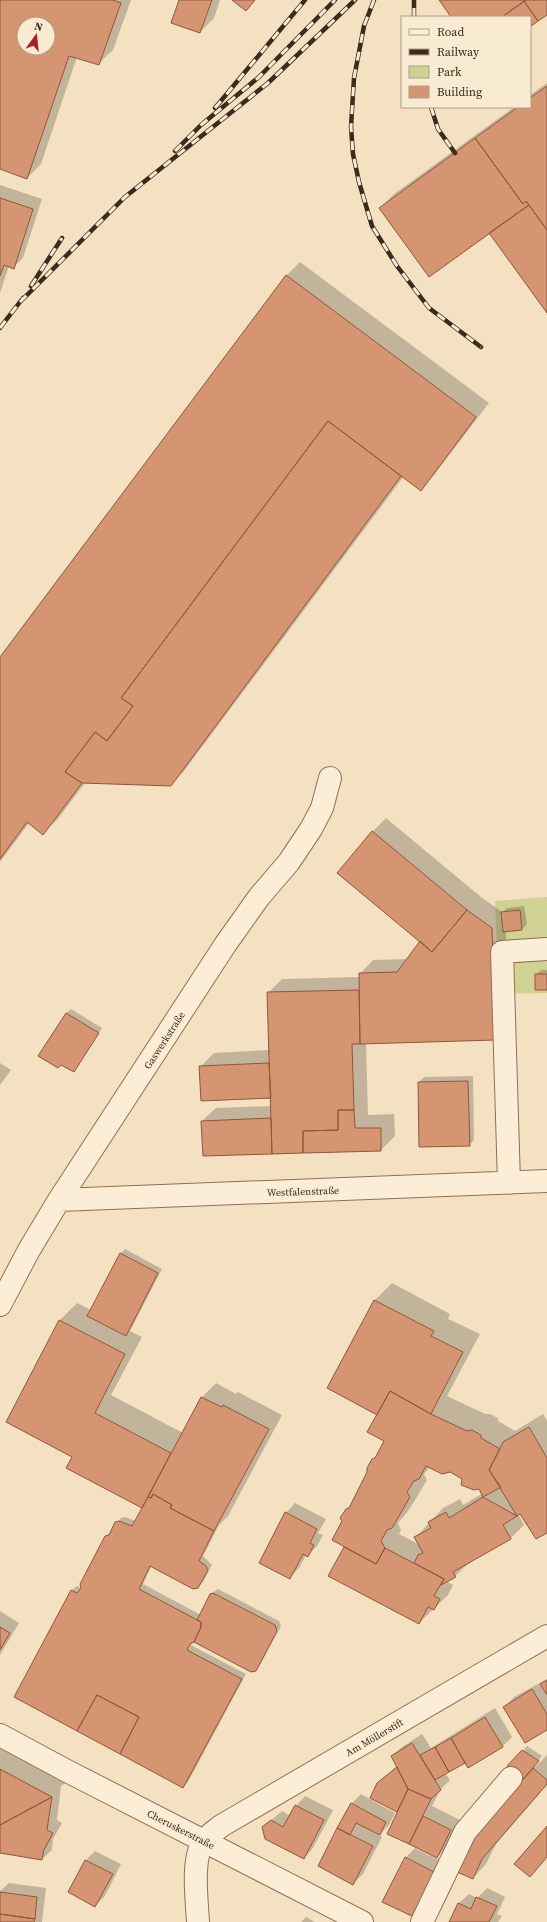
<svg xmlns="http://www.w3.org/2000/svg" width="547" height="1922" font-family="'Source Serif 4',serif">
	<rect width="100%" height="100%" fill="#f3e1c1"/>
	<!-- green -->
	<path fill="#d0d294" d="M547 897V993L499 994 495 901Z"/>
	<!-- shadow -->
	<path fill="#0003" fill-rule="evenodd" d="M0 0H131L113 50 99 63 77 57 41 164 27 178 0 168ZM24 24H48V48H24Z
		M180 0H220L214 18 200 32Z
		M547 83V311L490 232 380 208 394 194 514 107H530V95Z
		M0 185 42 199 23 258 13 268 9 266 0 293Z
		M300 262 489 403 434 475 421 489 404 476 184 771 170 785 85 783 57 820 43 833 29 823 0 862V659L286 276Z
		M386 818 481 897 502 912 507 908 524 906 527 924 522 929 506 931 509 1025 366 1043 368 1115 394 1114 395 1136 381 1150 202 1121 216 1108 272 1106V1097L200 1067 214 1053 269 1050 268 993 282 979 360 977V974L373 960 408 959 421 941 372 832Z
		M541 970H547V989L536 975Z
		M71 1009 102 1028 74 1071 61 1064 66 1013Z
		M0 1063 11 1070 0 1085Z
		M473 1076 474 1140 469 1145 419 1082 424 1077Z
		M125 1249 162 1269 130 1331 142 1337 111 1395 183 1433 202 1397 216 1383 236 1394 238 1392 282 1415 228 1516 219 1525 203 1556 212 1565 203 1582 198 1587 152 1565 143 1584 201 1615 210 1595 218 1589 279 1621 281 1626 260 1665 255 1670 194 1641H193L191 1645 246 1674 188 1782 183 1787 15 1697 72 1590 77 1586 83 1589 106 1537 121 1518 125 1517 136 1521 143 1508 73 1457 7 1422 60 1320 77 1303 91 1310 120 1254Z
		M392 1283 450 1314 448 1319 480 1334 447 1396 485 1414H490L498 1418V1421L515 1431 543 1414 547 1421V1532L521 1512 518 1514 524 1525 511 1538 469 1563 455 1576 449 1580 448 1582 453 1585 448 1595 419 1623 344 1547 343 1521 347 1509 351 1505 368 1472 372 1460 378 1454 386 1440 378 1414 328 1388 375 1300ZM430 1467 451 1471 479 1487 483 1493 463 1505 460 1499 443 1508 416 1537 420 1545 399 1534 401 1530 398 1523 409 1510 427 1480 424 1474Z
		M295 1503 326 1519 318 1533 323 1535 317 1546 308 1555H306L299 1568 290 1577 286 1513Z
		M0 1611 19 1623 0 1655Z
		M547 1679V1728L504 1707 514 1697Z
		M495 1708 512 1737 503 1746 468 1766 465 1761 445 1773 450 1780 440 1790 432 1806 460 1820 447 1847 437 1857 417 1847 416 1849 445 1863 423 1907 405 1858 416 1847 388 1833 398 1812 371 1797 378 1784 397 1766 392 1756 402 1747 422 1734 431 1748Z
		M527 1746 542 1756 534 1766 535 1767 547 1755V1785L496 1844 486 1864 473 1878 456 1870 527 1776 523 1751Z
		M0 1748 65 1783 61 1786 57 1820 62 1823 53 1839 52 1850 42 1859 0 1852Z
		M361 1794 395 1813 389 1825 379 1835 382 1837 363 1874 353 1883 319 1866 351 1804Z
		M305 1796 333 1810 313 1848 304 1858 263 1827 282 1811 290 1816 296 1806Z
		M95 1851 121 1864 105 1896 95 1906 69 1892 86 1860Z
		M9 1883 46 1888 42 1922H0V1891Z
		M487 1888 505 1897 497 1914 502 1916 498 1922H450L459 1903 469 1894 477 1898Z
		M306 1917 315 1922H301Z"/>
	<!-- building -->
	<path fill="#d59573" stroke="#915639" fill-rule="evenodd" d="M0 0H113L121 3 99 65 69 56 27 179 0 169ZM24 24H48V48H24Z
		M179 0H212L200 33 171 23Z
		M232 0H255L246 11Z
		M439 0H526L502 17H451Z
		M526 0H547V15L538 21 524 1Z
		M524 1 538 21 530 27V17H502Z
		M547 86V230L526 201 523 204 475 138 518 107H530V98Z
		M475 138 523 204 526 201 529 205 429 277 379 208Z
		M0 198 33 209 14 269 4 265 0 276Z
		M529 205 547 230V313L489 233Z
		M286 275 476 417 421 491 328 421 121 698 133 706 107 741 95 732 65 772 82 783 43 835 27 822 0 859V657Z
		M328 421 401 476 171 786 82 783 65 772 95 732 107 741 133 706 121 698Z
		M372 831 467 910 432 952 337 873Z
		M467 910 492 928 496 1040 360 1044 359 973 397 972 420 941 432 952Z
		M520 910 522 930 503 932 501 912Z
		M535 974H547V990H535Z
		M359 990 360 1044H352L354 1110H338V1130L303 1131V1153L272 1154 267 992Z
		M66 1013 99 1033 74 1072 61 1065 58 1068 38 1056Z
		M269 1063 271 1098 201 1101 199 1066Z
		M468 1081 470 1146 419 1147 418 1082Z
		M338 1110H354L355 1128H381V1151L303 1153V1131L338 1130Z
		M271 1118 272 1154 203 1156 201 1121Z
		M120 1253 158 1273 126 1336 87 1316Z
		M374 1300 434 1331 431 1336 463 1352 431 1414 390 1391 377 1415 327 1388Z
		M59 1320 125 1354 95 1413 171 1453 142 1508 66 1468 72 1457 6 1422Z
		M390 1391 431 1414 467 1431 472 1430 481 1435V1438L500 1449 489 1470 501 1487 483 1497 479 1489 474 1490 461 1485 462 1479 450 1472 442 1474 426 1466 419 1479 414 1481 407 1492 410 1497 392 1528 387 1530 381 1541 385 1548 376 1564 332 1540 342 1521 340 1518 346 1509 349 1508 367 1472V1468L372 1459 375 1458 384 1441 367 1432Z
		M201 1397 222 1407 223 1405 269 1429 214 1531 170 1508 172 1505 153 1494 151 1498 148 1497Z
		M529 1427 547 1458V1533L536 1539 520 1514 517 1516 489 1470 503 1442Z
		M153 1494 172 1505 170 1508 214 1531 199 1561 206 1566 208 1570 198 1588 193 1589 150 1566 139 1589 201 1622V1627L194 1642 190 1644 187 1650 242 1679 183 1788 120 1754 139 1717 97 1695 77 1731 14 1697 71 1590 77 1593 81 1588 80 1584 105 1536 109 1535 115 1522 119 1521 132 1526 148 1497 151 1498Z
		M483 1497 517 1516 503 1525 511 1539 453 1572 456 1577 441 1585 444 1579 414 1563 418 1555 423 1553 414 1537 431 1528 428 1522 446 1512 449 1518Z
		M285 1512 317 1529 310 1543 314 1545 308 1557 303 1554 290 1579 259 1563Z
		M344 1547 376 1564 385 1548 444 1579 434 1596 440 1599 434 1610 428 1607 419 1624 328 1576Z
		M213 1593 275 1625 277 1631 256 1671 251 1672 194 1642 201 1627V1622L197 1620 210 1594Z
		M0 1627 10 1633 0 1650Z
		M547 1680V1695L540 1684Z
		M532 1689 547 1714V1730L525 1743 503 1707Z
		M97 1695 139 1717 120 1754 77 1731Z
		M485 1717 503 1747 468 1768 451 1738Z
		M451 1738 465 1763 449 1772 435 1747Z
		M412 1743 441 1790 431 1799 408 1789 391 1756Z
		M435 1747 449 1772 435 1780 420 1755Z
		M522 1750 539 1761 523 1779 507 1766Z
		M397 1767 408 1789 397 1812 370 1798 377 1783Z
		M533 1768 547 1780V1784L482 1859 473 1879 455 1871 467 1846Z
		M0 1769 52 1797 0 1825Z
		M408 1789 431 1799 409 1844 387 1834Z
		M52 1797 47 1830 53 1833 44 1850 42 1860 0 1853V1825Z
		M351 1803 386 1822 380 1835 356 1823 350 1835 337 1828Z
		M295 1805 324 1820 304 1859 265 1839 262 1827 271 1820 283 1827Z
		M423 1816 451 1830 437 1858 409 1844Z
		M547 1826V1857L530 1877 514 1864Z
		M337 1828 373 1846 353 1885 318 1866Z
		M405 1857 436 1873 414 1917 382 1902Z
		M85 1860 113 1874 95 1907 68 1892Z
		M0 1892 37 1897 35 1919 0 1914Z
		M476 1897 497 1906 489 1922H449L458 1903 471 1909Z
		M0 1914 35 1919 34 1922H0Z"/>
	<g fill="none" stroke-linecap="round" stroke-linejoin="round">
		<!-- minor casing -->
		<g stroke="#8f7156" stroke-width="24">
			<path id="minor" d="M509 1183 502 952 547 949
				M59 1200 547 1181
				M0 1305 29 1250 59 1200 225 945 259 897 289 862 311 829 322 808 330 778
				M0 1735 67 1771 362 1922
				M198 1922C197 1901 191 1858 204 1841 208 1835 215 1831 221 1826L547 1636
				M422 1922 465 1832 511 1778"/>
		</g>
		<!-- minor -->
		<use href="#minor" stroke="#fceed6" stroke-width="22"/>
		<!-- rail casing -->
		<g stroke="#3d2a1c" stroke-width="4.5">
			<path id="rail" d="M374 0 364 26 354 78 351 127 353 154 359 182 372 226 397 266 429 308 481 347
				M414 17V0
				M431 107 438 129 455 153
				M215 108 305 0
				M175 151 201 125 259 77 335 0
				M31 286 62 238
				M20 302 125 197 268 83 355 0
				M0 328 23 298"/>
		</g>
		<!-- rail -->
		<use href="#rail" stroke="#f9ebd2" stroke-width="3" stroke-dasharray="9" stroke-linecap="butt"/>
	</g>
	<g text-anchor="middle" stroke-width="4" stroke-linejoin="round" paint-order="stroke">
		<!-- street labels -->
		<g font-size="10" fill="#3d2a1c" stroke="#f9ebd2">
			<text transform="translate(164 1040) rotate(-57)" y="4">Gaswerkstraße</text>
			<text transform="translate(303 1191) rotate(-2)" y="4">Westfalenstraße</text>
			<text transform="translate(374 1737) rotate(-30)" y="4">Am Möllerstift</text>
			<text transform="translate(181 1829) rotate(27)" y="4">Cheruskerstraße</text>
		</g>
	</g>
	<!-- legend -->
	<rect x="401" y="16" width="130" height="92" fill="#f9ebd2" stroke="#ae9e89"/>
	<rect x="409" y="29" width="20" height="6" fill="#fceed6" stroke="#ae9e89"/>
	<text x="437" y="36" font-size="12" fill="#3d2a1c">Road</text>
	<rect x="409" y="49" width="20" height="6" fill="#3d2a1c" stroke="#ae9e89"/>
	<text x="437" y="56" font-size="12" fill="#3d2a1c">Railway</text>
	<rect x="409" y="66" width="20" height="12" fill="#d0d294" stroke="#ae9e89"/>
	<text x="437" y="76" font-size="12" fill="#3d2a1c">Park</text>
	<rect x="409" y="86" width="20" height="12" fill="#d59573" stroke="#ae9e89"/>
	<text x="437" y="96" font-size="12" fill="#3d2a1c">Building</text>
	<!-- north arrow -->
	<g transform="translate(36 36) rotate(15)"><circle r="19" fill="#f9ebd2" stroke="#ae9e89"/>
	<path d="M0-3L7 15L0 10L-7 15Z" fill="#a51f2a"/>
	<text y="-6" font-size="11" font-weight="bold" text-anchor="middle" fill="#3d2a1c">N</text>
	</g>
</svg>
